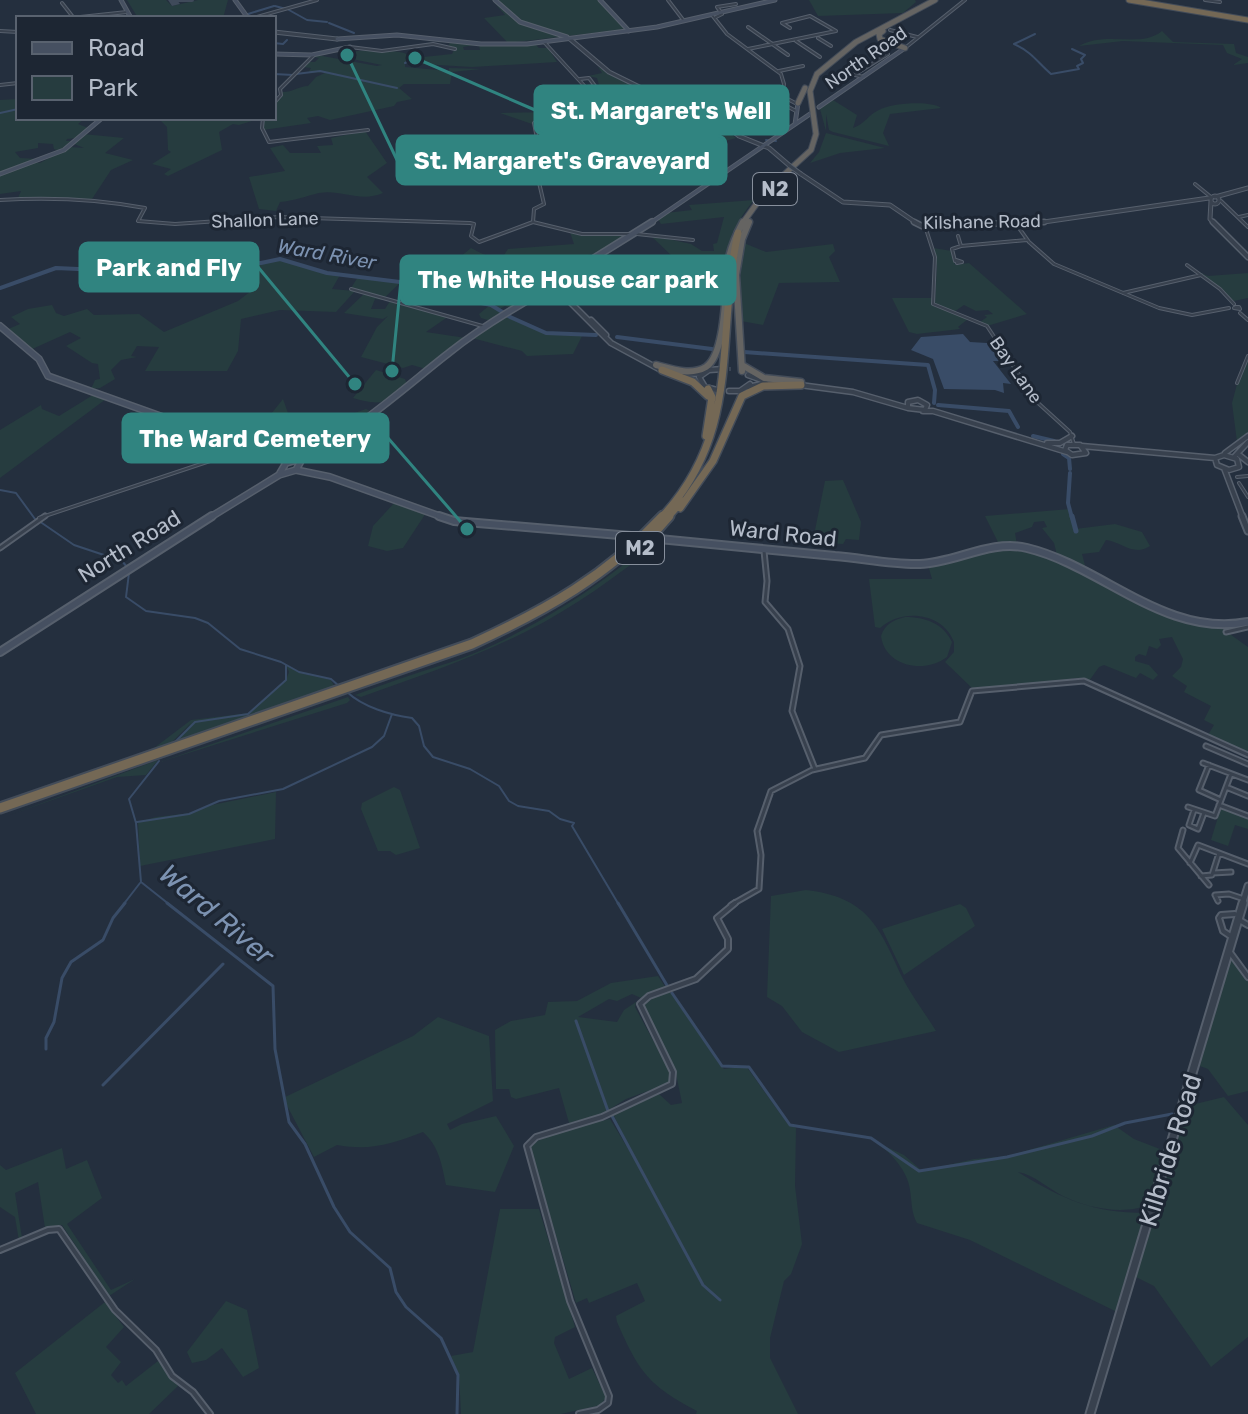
<svg xmlns="http://www.w3.org/2000/svg" width="1248" height="1414" font-family="Rubik,sans-serif">
	<rect width="100%" height="100%" fill="#242f3e"/>
	<!-- green -->
	<path fill="#263c3f" d="M127 0H166L172 6 198 0H228L223 18H138Z
		M492 0 520 23 559 36 528 25 496 0H599L627 29 508 43 484 18 505 15Z
		M809 0H915L916 2 903 13 818 16Z
		M1162 31 1173 42 1234 44 1236 53 1248 57V63L1233 65 1242 59 1227 53 1223 45 1123 41 1079 46C1107 30 1140 49 1162 31Z
		M450 42 474 45 463 47 464 50H480L479 45H536L539 48H548L557 62 472 67 405 63V67L449 71V68L481 69 452 72 450 84H404L399 88 412 99 397 102 394 106 330 120 318 116 307 118 311 123 263 130 264 118H274V105L281 92C291 93 299 86 308 86L316 77 327 72 308 73 311 68 303 67 309 62H315L319 58 314 57 317 55 377 66 382 65 342 57 341 54C353 50 400 46 414 58L452 54 454 50 448 48Z
		M598 67 663 99 652 110 664 112 666 110 656 107 663 100 712 119 736 138 682 153 684 155 634 163 611 141V133H587L557 126 554 116 540 118 532 124 500 113 555 112 556 115 561 106H600L605 111 585 123 594 127 600 123 609 125 612 133 651 129 680 151 651 128 659 117 639 120 608 113 599 99 634 95 635 92 634 89 602 94 596 86 599 85 597 78 588 76 602 73Z
		M18 99V118H85L78 124 88 128 76 138 67 139 66 141H73L60 151 54 149 53 144 38 143V148L15 152 20 158 38 159 0 173V100Z
		M833 100 857 115 853 128C865 124 868 115 879 110 891 103 931 100 941 108L890 114 883 133 889 146 833 132 829 130 826 114V131L820 109Z
		M158 118H262L239 125 233 124 219 132 222 150 168 176 164 174 171 169 152 164 171 152 168 150 167 127Z
		M365 131 387 163 367 177 383 193C360 203 342 189 319 193 306 196 294 201 280 202L276 211 259 209 249 177 285 171 270 148 283 145 290 153H321L317 146 333 145 331 138Z
		M826 133 885 148 840 153 810 163 819 152Z
		M83 134 124 138 105 153 133 160 111 170 92 199 18 198 21 191 0 194V175L34 162 40 163 69 147 84 148 72 143Z
		M754 200C734 224 727 244 723 274H706L696 279 650 235 691 244 702 251H714L713 244 717 243 724 217 661 224 658 219 666 213 692 210 689 205Z
		M570 232 629 235 599 253 558 261 560 265 571 269 545 281 542 288 536 292 526 289 519 295 526 299 511 308 505 306 498 310 502 314 491 321 481 318 479 314 490 305 466 298 491 277 483 273 490 267 460 257 471 248C484 255 497 259 509 269L502 258 508 249 574 244Z
		M744 243 766 252 833 244 835 251 829 257 840 282 779 283 763 325 741 321 739 290Z
		M933 248 952 251 955 265 969 263 1027 314 987 326 980 322 987 317 984 315 993 314 988 310 976 311 964 305 954 312 935 304 937 266 935 259 937 258Z
		M281 259 340 275 332 289 355 291 336 312 280 310 241 319 238 351 227 371H145L159 347 137 346 131 356 137 357 121 360 111 370 115 379 100 388 91 389 95 380 100 379 98 364 92 363 66 346 81 338 70 332 30 350 6 330 20 324 11 317 28 309 52 305 56 313 64 316 87 309 94 315 139 314 164 332 238 301 251 291 249 275 253 263Z
		M1199 272 1208 276 1248 273V298L1234 301Z
		M358 277 400 283 382 300 375 299 371 309H385L390 301H394L449 316 426 332 466 338 426 369 412 365 403 368 361 357 377 327 388 316 383 319 344 313 365 293 351 288Z
		M892 298H932L933 306 968 319 958 327 960 329 917 334 909 332Z
		M505 316 546 334H583L573 354 527 356 522 351 472 338Z
		M1248 358V433L1237 442 1232 403 1241 369Z
		M376 370 405 379 407 385C384 404 382 406 353 398Z
		M93 395 106 399 0 478V430L41 405 42 409 59 416Z
		M283 399 288 413C303 423 321 421 338 413L340 418 366 409 372 412 299 458 285 461 309 444 293 435 285 437 281 433 285 430 289 435 296 432 279 423 270 429 283 438 256 447 252 445 277 436 257 424 267 419Z
		M843 480 861 522 859 540 846 539 843 544 824 543 814 535 825 481Z
		M396 501 426 513 403 548 387 551 368 546 373 526Z
		M1070 509 1075 529 1115 524 1142 532 1150 546C1134 557 1122 542 1106 540L1099 552 1082 554 1087 573 1057 555 1054 543 1042 528 1047 527 1044 521 1034 522 1032 527 1015 533 1017 545 1000 546 985 516Z
		M651 541 660 542C618 575 575 607 527 631 474 658 417 677 361 697L355 695C384 684 413 674 442 665 508 645 601 588 651 541Z
		M1017 548 1059 560 1143 605 1220 627 1248 647V754L1208 735 1214 725 1204 720 1211 706 1184 692 1187 686 1172 676 1181 667 1183 659 1172 637 1159 639 1161 645 1157 649 1149 646 1146 656 1139 654 1135 657V661L1149 665 1158 675 1153 680 1140 673 1136 678 1104 665 1099 667 1089 681 1076 678 1045 685 972 688 945 662 954 652V642C943 612 902 608 880 628L875 627 869 579H932L928 565 993 549Z
		M905 617C925 617 943 623 952 642L947 657C925 674 885 667 881 636 885 624 893 620 905 617Z
		M286 665 300 673 331 680 335 688 174 745 191 723 172 742 162 745 172 743 171 746 0 803 154 748 191 720 249 713 286 680 289 672Z
		M348 697 350 700 347 703 160 762Z
		M158 760 146 775 117 777 10 815Z
		M394 787 400 790 420 848 396 855 390 851H378L361 809 362 803Z
		M276 792 275 839 140 866 138 822 156 817 191 813 212 805Z
		M1221 807 1248 818V829L1235 825 1228 846 1211 840Z
		M806 890C867 897 879 926 902 977 911 995 925 1013 936 1031L839 1052 802 1032 782 1006 767 997 771 896Z
		M960 904 966 908 975 926 904 975 882 929Z
		M1230 955 1248 977V1091L1228 1096 1208 1069 1197 1065Z
		M658 976 666 988 641 998 632 994 617 1001 609 999 578 1017 617 1022 624 1010 636 1002 635 1007 669 1070 670 1081 667 1084 626 1099 602 1114 569 1123 559 1088 516 1099 511 1097 509 1089H496L495 1030 511 1021 545 1015 548 1002 577 1001 611 983Z
		M670 992 720 1065 724 1069 746 1066 787 1123 796 1128 795 1186 802 1244 791 1274 784 1281 770 1338V1358L798 1414H696L697 1411C648 1385 639 1372 617 1322L616 1316 645 1301 637 1283 589 1303 587 1298 576 1303 530 1148 533 1143 566 1129 610 1119 638 1165 613 1114 659 1094 671 1105 682 1103 675 1069 643 1006 653 998Z
		M438 1017 489 1036 493 1101 447 1124 450 1130 462 1124 496 1116 514 1146 495 1192 446 1185C442 1165 439 1146 423 1132 391 1144 371 1151 337 1145L314 1157 283 1098 413 1036Z
		M1224 1097 1248 1125V1337L1211 1367 1154 1286 1136 1277 1187 1106Z
		M1114 1125 1134 1139 1165 1151 1150 1204C1125 1216 1087 1208 1063 1196 1047 1188 1035 1175 1018 1172 1062 1199 1093 1213 1146 1213L1117 1312 970 1240 917 1223C911 1212 912 1202 910 1190 908 1171 891 1153 876 1142L904 1155 921 1170H927L974 1159 1008 1156Z
		M62 1148 66 1169 87 1160 102 1198 67 1224 111 1290 135 1279 109 1296 62 1225 45 1228 38 1182 15 1193 22 1238 19 1241 15 1217 0 1207V1165L6 1170Z
		M500 1209H539L575 1327 555 1337 554 1343 569 1379 592 1368 606 1397 601 1405 561 1414H461L459 1375 451 1356 473 1352Z
		M226 1301 247 1310 259 1368 243 1377 222 1348 206 1360 192 1363 187 1352Z
		M105 1302 124 1327 106 1347 121 1362 111 1375 118 1383 122 1380 126 1386 158 1361 178 1386 149 1414H36L15 1373Z"/>
	<!-- water -->
	<path fill="#394c67" d="M963 334 970 342 987 343 1001 361H993L1011 384 1003 383 1004 393 995 390 944 389 933 359 911 350 921 337Z"/>
	<g fill="none" stroke-linecap="round" stroke-linejoin="round">
		<!-- stream-far1 -->
		<path stroke="#394c67" stroke-width="2" d="M275 6 286 9
			M289 10 307 20 327 22
			M252 18 248 14 274 6
			M329 23 354 33
			M1035 34 1014 44C1033 53 1036 61 1051 74L1079 69 1077 66 1083 63 1081 59 1085 55 1072 49
			M274 43 283 44 287 40
			M405 63 415 58
			M274 74 293 75
			M296 74 320 71 397 88
			M0 113 18 109
			M766 140 776 141
			M0 490 16 493 35 519
			M39 521 74 545 122 561 127 567
			M129 573 126 597 146 611 195 618 208 623 240 649 281 662 299 672 331 679 339 686
			M347 692C363 707 390 715 412 718L419 726 424 746 433 757 470 769 499 786 509 801 518 806 549 811 560 819 574 823 572 826 619 905
			M172 745 195 722 248 714 286 680V665
			M159 761 129 799 136 823 141 882 170 905
			M137 822 189 814 219 801 283 789 372 747 384 736 392 714
			M123 905 140 883"/>
		<!-- stream -->
		<path stroke="#394c67" stroke-width="3" d="M167 903 273 986 275 1049 289 1122 305 1144 334 1207 350 1232 390 1268 396 1292 406 1307 441 1338 458 1375 457 1414
			M618 903 668 987
			M672 993 722 1066 749 1067 790 1125 871 1138 919 1171 1007 1157 1092 1136 1125 1123 1172 1114
			M576 1021 608 1111
			M46 1049V1038L54 1022 62 978 71 962 103 940 113 918 125 903
			M103 1085 223 964
			M612 1116 703 1285 720 1300"/>
		<!-- river-far1 -->
		<path stroke="#394c67" stroke-width="4" d="M0 288 56 268 100 270 127 262 261 263 280 259 327 273 408 283 423 291 491 305 504 313
			M508 316 546 333 596 335
			M617 337 712 349
			M744 352 928 365 935 390 934 403
			M938 405 1009 411 1018 427
			M1033 436 1054 441
			M1063 454 1069 458 1070 469
			M1070 473 1068 503 1072 518"/>
		<!-- river -->
		<path stroke="#394c67" stroke-width="5" d="M1072 516 1076 531"/>
		<!-- taxiway -->
		<path stroke="#3f4a5a" stroke-width="4" d="M173 0H192"/>
		<!-- runway -->
		<path fill="#3f4a5a" fill-rule="evenodd" d="M168 0H177L180 4 172 6Z"/>
		<!-- tertiary-tunnel -->
		<path stroke="#3a4453" stroke-width="4" stroke-dasharray="4 2" stroke-linecap="butt" d="M723 369H731"/>
		<!-- minor-far2 casing -->
		<g stroke="#565f6c" stroke-width="4">
			<path id="minor-far2" d="M668 0 684 21
				M1205 0 1220 2
				M62 3 73 17
				M712 15 727 34 781 74 784 84 782 96 797 104
				M716 17 722 14 717 7 736 4
				M71 18 127 12
				M253 18 317 0
				M748 27 788 55
				M890 30 917 37
				M0 31 18 32
				M818 38 831 46
				M796 41 820 57
				M350 47 382 51 433 44 455 49
				M905 48 965 0
				M748 49 836 31 810 16 782 23 790 28
				M875 54 885 56
				M779 71 803 66
				M844 72 863 77
				M854 75 888 54
				M580 79 589 78 595 86 587 87
				M0 85 18 83
				M597 98 634 94
				M274 103 281 95 280 89 315 54
				M263 118 262 128 269 142 368 130
				M723 123 771 102H779L796 111
				M1195 184 1211 197
				M0 200C49 197 97 199 145 208L138 221 175 224 279 217 470 223 474 224 471 236 479 242 533 222 582 234H632
				M1221 201 1248 227
				M1239 217 1248 215
				M533 222 534 209 544 204 531 148 538 144 534 123 540 118 556 115 561 105 601 104 544 42
				M925 226 935 257 933 304 987 326 1037 402 1070 432 1074 444
				M1019 228 1029 242 1054 264 1159 308 1192 315 1229 308
				M637 234 693 240
				M958 236 961 246
				M956 260 962 262 957 263Z
				M955 261 952 249 961 246 1027 240
				M1187 265 1220 289 1234 304
				M351 289 486 327
				M1123 293 1201 275
				M1236 307H1239L1240 309 1234 308Z
				M1240 313 1248 320
				M1237 383 1248 356
				M1237 477 1248 476
				M1239 483 1248 497
				M39 518 246 449"/>
		</g>
		<!-- minor-far1 casing -->
		<g stroke="#565f6c" stroke-width="7">
			<path id="minor-far1" d="M0 548 45 516
				M764 551 767 581 765 602 788 629 800 666 792 711 815 769
				M1226 632 1248 627
				M1206 746 1248 764
				M1203 763 1248 780
				M1209 765 1199 790 1221 800
				M1226 787 1248 796
				M1219 805 1248 816
				M1188 807 1215 816 1231 774
				M1194 810 1189 825 1198 829 1204 813
				M1183 830 1178 848 1209 885
				M1190 863 1198 845 1248 864
				M1213 873 1231 872
				M1201 876 1212 875 1219 853
				M1218 901 1215 895 1229 894 1244 899
				M731 905 759 889 761 855 757 831 771 791 812 770 865 758 881 735 960 722 972 691 1084 681 1248 755"/>
		</g>
		<!-- minor casing -->
		<g stroke="#565f6c" stroke-width="8">
			<path id="minor" d="M1241 921 1248 925
				M1232 937 1223 931 1219 918 1221 915 1235 914
				M1229 951 1248 977
				M0 1250 48 1230 59 1229 115 1310 156 1350 172 1376 193 1392 210 1414
				M579 1414 598 1410 608 1403 609 1396 570 1301 527 1146 536 1137 602 1117 672 1084 673 1072 640 1004 649 996 696 979 728 949V939L717 918 735 903"/>
		</g>
		<!-- tertiary-far3 casing -->
		<g stroke="#565f6c" stroke-width="5">
			<path id="tertiary-far3" d="M274 32 337 39
				M570 39 609 72 680 107 718 119 739 136 769 148 790 166
				M801 174 843 202 890 205 918 224
				M1211 200a4 4 0 1 1 8 0a4 4 0 1 1-8 0Z
				M1215 197 1248 188
				M1211 201 1210 219 1215 224
				M1002 224 1037 223 1209 198"/>
		</g>
		<!-- tertiary-far2 casing -->
		<g stroke="#565f6c" stroke-width="7">
			<path id="tertiary-far2" d="M914 222 922 226 1044 222
				M1213 222 1248 257
				M557 289 611 343 659 369
				M591 320 606 335
				M683 373 701 374
				M748 375 762 380
				M800 385 853 392 908 408
				M748 387 766 383
				M721 391 705 387 699 377 709 370 723 369
				M729 391H740L750 384
				M918 400 927 405 925 410 908 408V402Z
				M923 411H933L1067 452
				M1047 443H1060L1072 436
				M1067 445H1080L1086 453 1072 455 1065 450Z
				M1082 446 1215 458
				M1225 453 1248 436
				M1238 454 1248 462
				M1224 455 1237 459 1239 467 1229 470 1217 465 1215 458Z
				M1234 457 1248 442
				M1224 468 1243 518"/>
		</g>
		<!-- tertiary-far1 casing -->
		<g stroke="#565f6c" stroke-width="9">
			<path id="tertiary-far1" d="M1242 516 1248 531
				M1242 905 1248 886"/>
		</g>
		<!-- tertiary casing -->
		<g stroke="#565f6c" stroke-width="11">
			<path id="tertiary" d="M1090 1414 1243 903"/>
		</g>
		<!-- secondary-far2 casing -->
		<g stroke="#565f6c" stroke-width="5">
			<path id="secondary-far2" d="M121 0 131 18
				M235 0 248 18
				M495 0 520 22 567 37
				M600 0 629 31
				M337 39 397 35 481 44H527L657 27 775 0
				M274 54 312 55 350 47
				M819 107 905 48
				M795 124 798 103
				M0 174 64 150 102 118
				M649 224 810 114"/>
		</g>
		<!-- secondary-far1 casing -->
		<g stroke="#565f6c" stroke-width="8">
			<path id="secondary-far1" d="M544 291 547 283 562 278 652 222
				M0 326 39 359 48 376 289 462
				M296 470 330 477 445 518
				M280 473 286 463C337 450 407 385 450 352 479 329 512 309 544 291L560 288 562 283
				M209 518 279 475 296 470 302 459"/>
		</g>
		<!-- secondary casing -->
		<g stroke="#565f6c" stroke-width="10">
			<path id="secondary" d="M439 516 454 521 631 536
				M659 539C718 545 776 550 835 556 862 558 892 565 920 564 955 563 991 539 1027 548 1102 566 1165 638 1248 622
				M0 652 212 516"/>
		</g>
		<!-- trunk-far1 casing -->
		<g stroke="#434c59" stroke-width="7">
			<path id="trunk-far1" d="M883 31 879 34 880 39 905 48
				M798 103 805 88
				M742 224 765 192 811 150 816 134 810 91 817 74 856 42 935 0"/>
		</g>
		<!-- trunk casing -->
		<g stroke="#434c59" stroke-width="9">
			<path id="trunk" d="M656 365C671 369 691 376 706 367 727 353 725 282 729 257 732 245 737 233 743 222
				M742 365 764 378 801 382
				M742 371 736 275 742 239 749 222"/>
		</g>
		<!-- motorway-far2 casing -->
		<g stroke="#434c59" stroke-width="7">
			<path id="motorway-far2" d="M1129 0 1248 20"/>
		</g>
		<!-- motorway-far1 casing -->
		<g stroke="#434c59" stroke-width="10">
			<path id="motorway-far1" d="M662 370 693 382 708 396
				M706 436 712 397 708 389
				M680 508 713 461 742 396 763 386 801 385
				M661 518C743 431 715 337 738 233
				M667 518 682 501"/>
		</g>
		<!-- motorway casing -->
		<g stroke="#434c59" stroke-width="13">
			<path id="motorway" d="M644 544 669 516
				M0 808 472 644C546 610 607 576 663 516"/>
		</g>
		<!-- minor-far2 -->
		<use href="#minor-far2" stroke="#38414e" stroke-width="2"/>
		<!-- minor-far1 -->
		<use href="#minor-far1" stroke="#38414e" stroke-width="3"/>
		<!-- minor -->
		<use href="#minor" stroke="#38414e" stroke-width="4"/>
		<!-- tertiary-far3 -->
		<use href="#tertiary-far3" stroke="#38414e" stroke-width="3"/>
		<!-- tertiary-far2 -->
		<use href="#tertiary-far2" stroke="#38414e" stroke-width="4"/>
		<!-- tertiary-far1 -->
		<use href="#tertiary-far1" stroke="#38414e" stroke-width="5"/>
		<!-- tertiary -->
		<use href="#tertiary" stroke="#38414e" stroke-width="7"/>
		<!-- secondary-far2 -->
		<use href="#secondary-far2" stroke="#465061" stroke-width="3"/>
		<!-- secondary-far1 -->
		<use href="#secondary-far1" stroke="#465061" stroke-width="5"/>
		<!-- secondary -->
		<use href="#secondary" stroke="#465061" stroke-width="6"/>
		<!-- trunk-far1 -->
		<use href="#trunk-far1" stroke="#656462" stroke-width="5"/>
		<!-- trunk -->
		<use href="#trunk" stroke="#656462" stroke-width="6"/>
		<!-- motorway-far2 -->
		<use href="#motorway-far2" stroke="#746855" stroke-width="5"/>
		<!-- motorway-far1 -->
		<use href="#motorway-far1" stroke="#746855" stroke-width="7"/>
		<!-- motorway -->
		<use href="#motorway" stroke="#746855" stroke-width="9"/>
		<!-- tertiary-bridge casing -->
		<g stroke="#565f6c" stroke-width="5" stroke-linecap="butt">
			<path id="tertiary-bridge" d="M790 166 801 174"/>
		</g>
		<!-- secondary-bridge casing -->
		<g stroke="#565f6c" stroke-width="10" stroke-linecap="butt">
			<path id="secondary-bridge" d="M631 536 659 539"/>
		</g>
		<!-- tertiary-bridge -->
		<use href="#tertiary-bridge" stroke="#38414e" stroke-width="3"/>
		<!-- secondary-bridge -->
		<use href="#secondary-bridge" stroke="#465061" stroke-width="6"/>
	</g>
	<g text-anchor="middle" stroke-width="6" stroke-linejoin="round" paint-order="stroke">
		<!-- far-street labels -->
		<g font-size="18" fill="#b4bcc9" stroke="#1d2633">
			<text transform="translate(866 58) rotate(-35)" y="6">North Road</text>
			<text transform="translate(265 220) rotate(-2)" y="6">Shallon Lane</text>
			<text transform="translate(982 222) rotate(-1)" y="6">Kilshane Road</text>
			<text transform="translate(1016 370) rotate(55)" y="6">Bay Lane</text>
		</g>
		<!-- shield labels -->
		<g fill="#1d2633" stroke="#878f9c" stroke-width="2">
			<rect x="753" y="173" width="44" height="32" rx="6"/>
			<rect x="616" y="532" width="48" height="32" rx="6"/>
		</g>
		<g font-size="20" font-weight="bold" fill="#b4bcc9">
			<text x="775" y="196">N2</text>
			<text x="640" y="555">M2</text>
		</g>
		<!-- far-water labels -->
		<g font-size="20" font-style="italic" fill="#7c92b1" stroke="#1d2633">
			<text transform="translate(327 254) rotate(10)" y="7">Ward River</text>
		</g>
		<!-- street labels -->
		<g font-size="22" fill="#b4bcc9" stroke="#1d2633">
			<text transform="translate(783 533) rotate(6)" y="8">Ward Road</text>
			<text transform="translate(129 546) rotate(-32)" y="8">North Road</text>
		</g>
		<!-- near-street labels -->
		<g font-size="26" fill="#b4bcc9" stroke="#1d2633">
			<text transform="translate(1170 1150) rotate(-73)" y="9">Kilbride Road</text>
		</g>
		<!-- near-water labels -->
		<g font-size="28" font-style="italic" fill="#7c92b1" stroke="#1d2633">
			<text transform="translate(217 914) rotate(40)" y="10">Ward River</text>
		</g>
	</g>
	<!-- callouts -->
	<path fill="none" stroke="#308480" stroke-width="3" d="M415 58L535 110M347 55L397 160M355 384L258 267M392 371L401 280M467 529L388 438"/>
	<g fill="#308480" stroke="#1d2633" stroke-width="3">
		<circle cx="415" cy="58" r="8"/>
		<circle cx="347" cy="55" r="8"/>
		<circle cx="355" cy="384" r="8"/>
		<circle cx="392" cy="371" r="8"/>
		<circle cx="467" cy="529" r="8"/>
	</g>
	<g fill="#308480" stroke="#308480" stroke-width="3">
		<rect x="535" y="86" width="253" height="48" rx="8"/>
		<rect x="397" y="136" width="329" height="48" rx="8"/>
		<rect x="80" y="243" width="178" height="48" rx="8"/>
		<rect x="401" y="256" width="334" height="48" rx="8"/>
		<rect x="123" y="414" width="265" height="48" rx="8"/>
	</g>
	<g font-size="24" text-anchor="middle" font-weight="bold" fill="#fff">
		<text x="661" y="119">St. Margaret's Well</text>
		<text x="562" y="169">St. Margaret's Graveyard</text>
		<text x="169" y="276">Park and Fly</text>
		<text x="568" y="288">The White House car park</text>
		<text x="255" y="447">The Ward Cemetery</text>
	</g>
	<!-- legend -->
	<rect x="16" y="16" width="260" height="104" fill="#1d2633" stroke="#59626f" stroke-width="2"/>
	<rect x="32" y="42" width="40" height="12" fill="#465061" stroke="#59626f" stroke-width="2"/>
	<text x="88" y="56" font-size="24" fill="#b4bcc9">Road</text>
	<rect x="32" y="76" width="40" height="24" fill="#263c3f" stroke="#59626f" stroke-width="2"/>
	<text x="88" y="96" font-size="24" fill="#b4bcc9">Park</text>
</svg>
